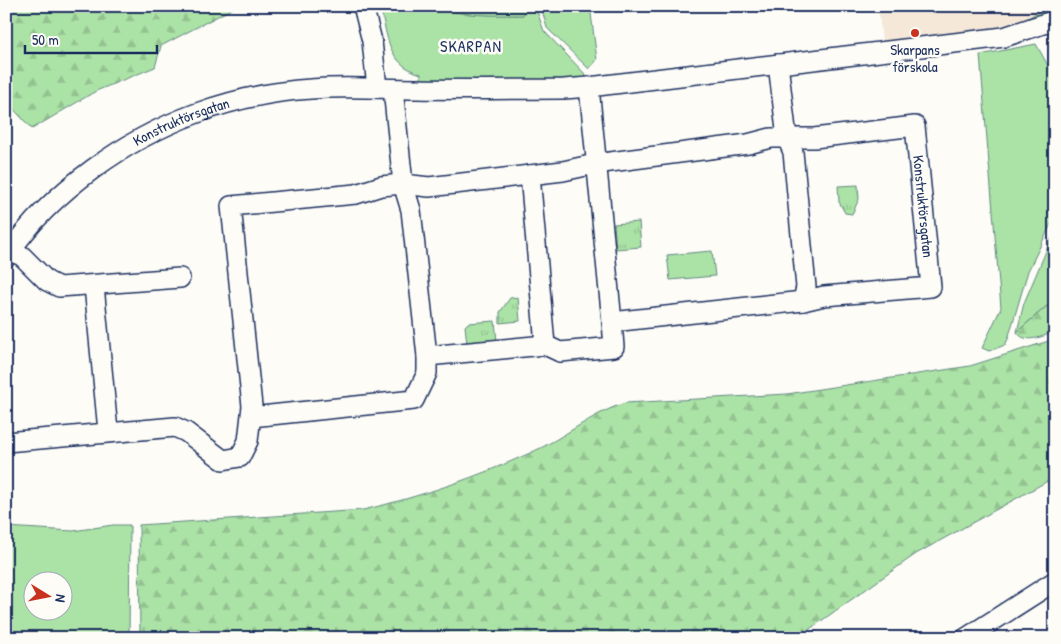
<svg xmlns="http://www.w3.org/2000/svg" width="1061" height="644" font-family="'Patrick Hand',sans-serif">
	<defs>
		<pattern id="forest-firs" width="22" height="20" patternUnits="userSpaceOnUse" patternTransform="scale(1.25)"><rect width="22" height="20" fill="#abe2a5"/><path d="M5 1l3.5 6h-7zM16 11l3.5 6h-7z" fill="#93c290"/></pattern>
		<pattern id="park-tufts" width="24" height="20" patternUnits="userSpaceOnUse" patternTransform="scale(1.25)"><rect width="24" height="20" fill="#abe2a5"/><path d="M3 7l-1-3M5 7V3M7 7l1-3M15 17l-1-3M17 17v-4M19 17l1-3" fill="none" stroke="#93c290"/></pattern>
	</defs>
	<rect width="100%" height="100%" fill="#fdfcf7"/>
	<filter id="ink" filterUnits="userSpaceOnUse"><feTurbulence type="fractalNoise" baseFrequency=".02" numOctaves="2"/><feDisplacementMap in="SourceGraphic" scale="10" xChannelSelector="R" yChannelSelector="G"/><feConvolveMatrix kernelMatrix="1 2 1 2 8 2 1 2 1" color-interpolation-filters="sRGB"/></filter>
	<g filter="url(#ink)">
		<!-- built -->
		<path fill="#f5e8d9" d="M878 6H1048L1018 24 882 42Z"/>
		<!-- grass -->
		<path fill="#abe2a5" stroke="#638882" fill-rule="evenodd" d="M380 6H435C459 16 497 15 523 15L530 6H535L544 31 586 75 583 79 421 80V74C387 64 388 37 380 6Z
			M541 6H590L597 60 589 69 547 28Z
			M1048 6H1055V9L1041 17 1018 24Z
			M1036 44 1055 78V216L1028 271 1008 339 1005 345 989 351 982 348 1001 308 980 55Z
			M1055 230V299L1017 332 1024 303Z
			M712 251 715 276 670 280 667 255Z
			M113 525H130L129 638H6V527L73 531ZM32 582H62V612H32Z"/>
		<!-- forest -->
		<path fill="url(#forest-firs)" stroke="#638882" d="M6 6H237L161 46 155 67 96 91 32 129 6 101Z
			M435 6H530L523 15C497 15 459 17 435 6Z
			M1055 299V332C1043 336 1025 345 1017 332Z
			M1055 339V477L916 554 797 638H140L139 525 363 510C420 497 477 477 530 453 563 439 590 414 625 403L787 394 970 366Z"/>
		<!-- park -->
		<path fill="url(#park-tufts)" stroke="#638882" d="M858 185 859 199 852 214 845 213 839 202 838 186Z
			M639 222 641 247 616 249 614 224Z
			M518 297 520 321 500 323V312L510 298Z
			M495 321 497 342 467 344 465 326 468 323Z"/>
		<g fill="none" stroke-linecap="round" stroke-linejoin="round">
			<!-- minor casing -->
			<g stroke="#1b2f5e" stroke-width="22">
				<g id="minor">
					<path d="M363 6 372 41 377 88"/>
					<path d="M778 64 787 138 793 152 806 287 803 301"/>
					<path d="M589 87 612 322"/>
					<path d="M393 89 403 184 411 210 427 356"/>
					<path d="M530 175 545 345"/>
					<path d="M10 251 22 256 47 281 59 287 180 278"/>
					<path id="s1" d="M6 257C29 223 60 193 93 169 157 122 232 94 311 89 346 86 381 89 416 89 466 90 515 89 564 89L589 87 1004 37 1055 20"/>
					<path d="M94 286 108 431"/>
					<path id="s2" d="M6 442 175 427 186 432 223 460 240 457 248 441 252 406 231 206 356 194 381 186 403 184 429 187 563 171 595 164 748 144 771 138H814L915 126 931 287 824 296 803 301 612 322 614 347 560 352 545 345 427 356V373L414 400 251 417"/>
					<path d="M966 638 1055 581"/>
				</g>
			</g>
			<!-- minor -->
			<use href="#minor" stroke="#fdfcf7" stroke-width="19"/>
		</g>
	</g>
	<!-- markers -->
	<circle fill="#c8321e" stroke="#fdfcf7" stroke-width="2" cx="915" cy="33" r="5"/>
	<g text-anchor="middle" stroke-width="5" stroke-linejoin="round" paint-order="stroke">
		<!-- poi labels -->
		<g font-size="15" fill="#1b2f5e" stroke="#fdfcf7">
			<text x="915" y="55">Skarpans<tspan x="915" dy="17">förskola</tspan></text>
		</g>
		<!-- street labels -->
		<g font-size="15" fill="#1b2f5e" stroke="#fdfcf7">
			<text dy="5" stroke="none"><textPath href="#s1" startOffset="225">Konstruktörsgatan</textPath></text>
			<text dy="5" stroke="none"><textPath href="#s2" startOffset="1271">Konstruktörsgatan</textPath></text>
		</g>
		<!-- neighbourhood labels -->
		<g font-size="16" letter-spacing="1" fill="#1b2f5e" stroke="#fdfcf7">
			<text x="471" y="52">SKARPAN</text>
		</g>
	</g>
	<!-- margin -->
	<rect width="1061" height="644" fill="none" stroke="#fdfcf7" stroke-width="25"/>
	<rect x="12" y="12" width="1036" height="619" fill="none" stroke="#1b2f5e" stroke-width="2" filter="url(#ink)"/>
	<!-- north arrow -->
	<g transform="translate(48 596) rotate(100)"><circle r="24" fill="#fdfcf7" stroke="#a3aaba"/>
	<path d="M0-4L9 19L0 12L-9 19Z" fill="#c8321e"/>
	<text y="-8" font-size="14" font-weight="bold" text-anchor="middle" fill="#1b2f5e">N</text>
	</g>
	<!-- scale -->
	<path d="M25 45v8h132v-8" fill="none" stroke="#1b2f5e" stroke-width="2.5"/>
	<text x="32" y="45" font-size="15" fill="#1b2f5e" stroke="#fdfcf7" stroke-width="4" paint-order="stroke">50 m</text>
</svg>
